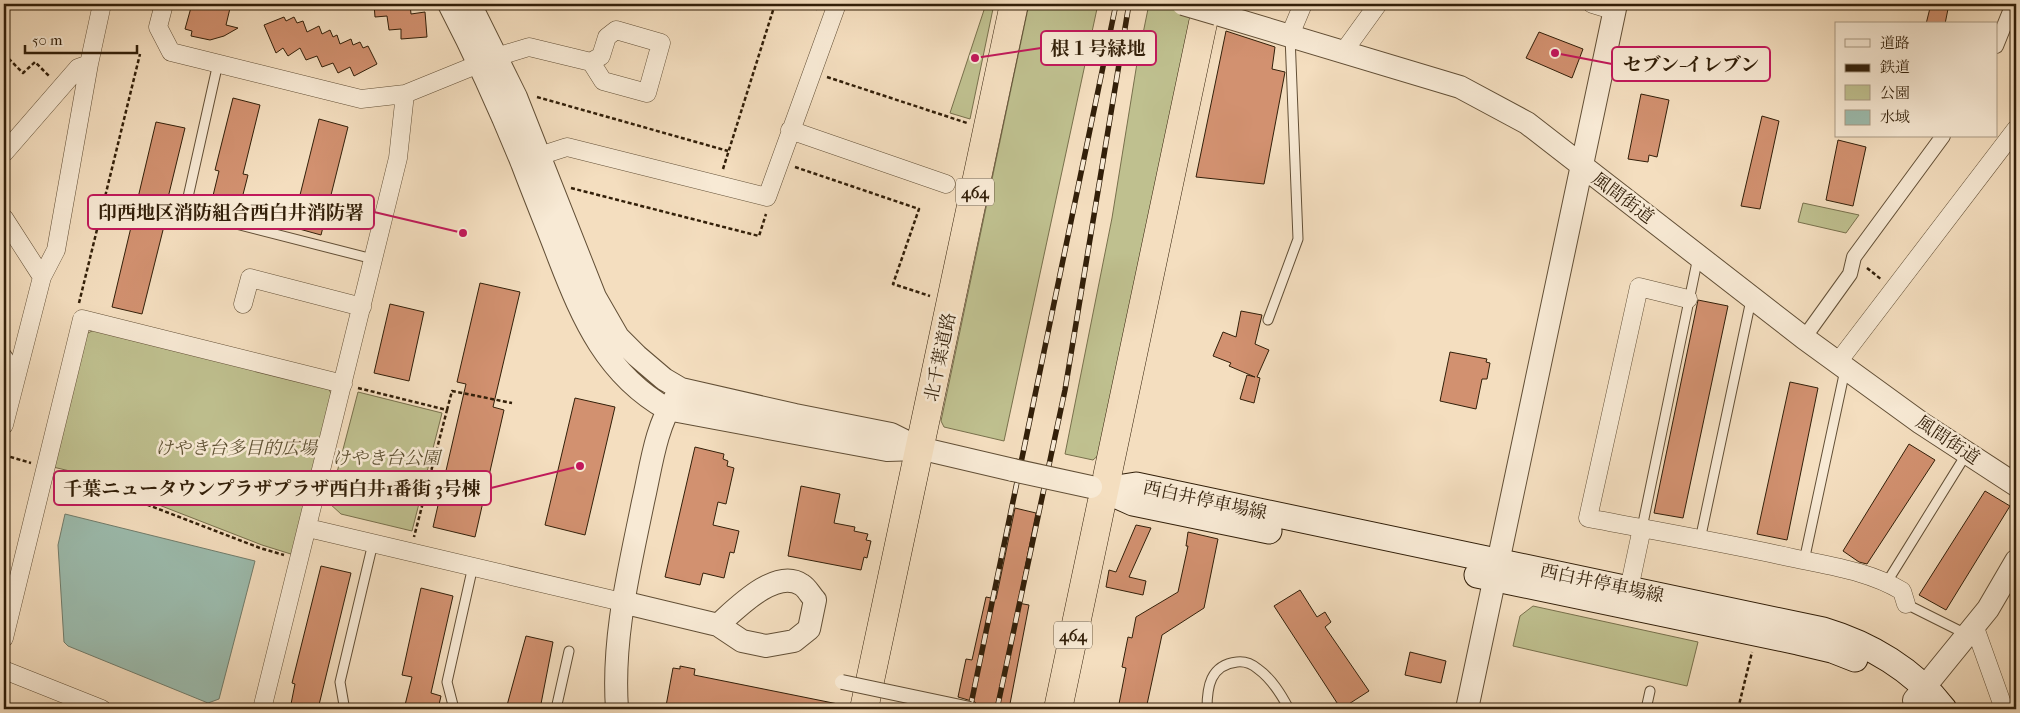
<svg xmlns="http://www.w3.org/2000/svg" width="2020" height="713" font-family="'IM FELL French Canon','Noto Serif JP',serif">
	<rect width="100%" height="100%" fill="#f4debf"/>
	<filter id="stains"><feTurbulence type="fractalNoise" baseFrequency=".004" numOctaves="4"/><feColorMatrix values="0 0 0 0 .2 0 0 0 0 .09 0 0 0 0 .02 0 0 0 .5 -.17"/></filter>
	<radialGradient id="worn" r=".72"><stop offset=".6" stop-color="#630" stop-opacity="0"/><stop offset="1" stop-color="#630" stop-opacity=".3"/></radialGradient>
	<!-- green -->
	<path fill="#bfc08f" stroke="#78704c" d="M986 4H994L970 119 950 113Z
		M1029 4H1098L1004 441 944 427 941 421Z
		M1149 4H1196L1102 452 1093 460 1065 454 1112 218 1137 63Z
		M1803 203 1859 215 1846 233 1798 222Z
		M96 329 328 387 333 398 294 555 262 545 74 472 53 467 86 334Z
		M358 392 442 413 412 531 341 514 329 503Z
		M1533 606 1698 642 1687 686 1513 646 1520 616Z"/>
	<!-- water -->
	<path fill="#9cbcae" stroke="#727d6c" d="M65 514 255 561 219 699 208 703 68 646 64 642 58 545Z"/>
	<!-- building -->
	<path fill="#d29170" stroke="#321f09" d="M192 4H231L226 25 238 28 224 36 210 40 191 36 192 31 185 29Z
		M374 4H410L411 14 425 12 427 37 401 39V29L389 30 387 16 375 17Z
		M1931 4H1949L1945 24H1926Z
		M284 17 286 21 294 17 297 23 303 21 307 32 319 26 322 34 330 30 333 37 337 35 340 44 351 39 353 45 360 42 363 48 368 46 377 64 354 76 350 67 338 73 333 63 322 67 317 56 306 60 300 48 288 56 283 48 276 53 264 25Z
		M1226 31 1275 47 1272 69 1285 72 1264 184 1196 177Z
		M1539 32 1583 49 1572 78 1526 58Z
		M1641 94 1669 100 1657 157 1649 155 1648 162 1628 159Z
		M233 98 260 105 243 174 248 175 238 214 210 208 219 171 215 170Z
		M1762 116 1779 121 1760 209 1741 206Z
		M319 119 348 127 321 235 292 227Z
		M156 122 185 128 165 210H168L142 314 112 307Z
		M1838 140 1866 147 1853 206 1826 200Z
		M480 283 520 292 493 407 504 410 475 537 433 527 466 384 457 382Z
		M1698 300 1728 306 1683 518 1654 513Z
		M390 304 424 312 409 381 374 373Z
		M1241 311 1262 315 1255 344 1269 350 1257 377 1260 378 1254 403 1240 399 1247 375 1255 377 1229 366 1231 363 1213 356 1223 332 1236 337Z
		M1450 352 1487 359 1486 362 1490 363 1487 379H1482L1476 409 1440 401Z
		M1790 382 1818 388 1787 540 1757 534Z
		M575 398 615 407 585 535 545 525Z
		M1909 444 1935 460 1867 564 1859 562 1843 551Z
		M695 447 724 454 723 459 728 461 727 466 734 468 726 504 718 502 713 525 739 531 734 553 730 552 724 578 703 573 700 585 665 577Z
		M801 486 840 494 834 523 855 527 854 531 868 534 866 540 871 541 867 558 864 557 861 570 788 556Z
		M1985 491 2010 506 1946 610 1919 595Z
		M1015 508 1036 513 1018 603 1029 605 1009 709H979L975 702 958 697 966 659 972 660 986 597 996 599Z
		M1136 525 1151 528 1129 577 1146 581 1143 595 1106 587 1109 570 1116 572Z
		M1188 532 1218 539 1204 608 1162 635 1146 709H1118L1126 668 1122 667 1128 637 1132 638 1136 617 1178 592 1188 546H1186Z
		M321 566 351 573 318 709H290L295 684 292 683Z
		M421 588 453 596 431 693 441 696 438 709H404L412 677 402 675Z
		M1300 590 1317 617 1325 612 1331 622 1325 627 1369 691 1341 709 1274 606Z
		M526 636 553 642 540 709H506Z
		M1410 652 1446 661 1441 683 1405 675Z
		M680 666 695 669 694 675 838 704 837 709H759L737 705 736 709H681L666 706 673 668 680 669Z"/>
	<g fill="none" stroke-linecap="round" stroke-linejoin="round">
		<!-- service casing -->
		<g stroke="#624f36" stroke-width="11">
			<path id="service" d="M218 63 186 206 189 212 373 259
				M1268 320 1298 239 1290 36
				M4 351 17 369
				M1642 528 1698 257
				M1700 540 1751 300
				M1804 561 1845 370
				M1887 582 1967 453
				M1906 604 1966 634
				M343 709 344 705 340 682 373 543
				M454 709 447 682 473 566
				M556 709 569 651
				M1207 709C1207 687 1210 665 1237 662 1245 661 1252 664 1258 669 1272 679 1281 694 1289 709
				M1646 709 1650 691"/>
		</g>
		<!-- pedestrian casing -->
		<g stroke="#624f36" stroke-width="16">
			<path id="pedestrian" d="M1996 46 2013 4
				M1804 338 1850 274 1854 257 1943 136"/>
		</g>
		<!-- minor casing -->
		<g stroke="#624f36" stroke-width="19">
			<path id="minor" d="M164 4 158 27 171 52 361 99 405 94 496 57 529 47 591 62 601 56 607 37 616 30 661 43 647 93 603 81 591 62
				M1592 4 1615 11
				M1290 35 1303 4
				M1344 51 1378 4
				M790 130 946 184
				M4 153 78 68 89 64
				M539 156 567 147 767 197 837 4
				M4 218 42 277
				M1688 299 1639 287 1588 518C1656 531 1725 543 1793 558 1830 566 1869 571 1902 591L1906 604
				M243 304 250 278 362 307
				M1838 362 2016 129
				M4 425 42 277 56 250 89 64 102 4
				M308 528 622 602
				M1629 589 1642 528
				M1974 625 2004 709
				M4 638 82 319 343 384
				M4 670 102 709
				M262 709 398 158 405 94"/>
		</g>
		<!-- tertiary casing -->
		<g stroke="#624f36" stroke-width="24">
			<path id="tertiary" d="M449 4C476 56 500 109 522 163 534 195 547 226 559 258 583 320 607 375 667 409L887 450 918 449
				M470 4 516 97 595 297 618 337 637 356 664 379 681 389 795 415 891 434 919 448 1013 470
				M1217 14 1460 87 1527 123 1804 338 1921 423 2016 485
				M622 602 718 625 742 641 766 646 794 641 809 629 815 600C811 596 807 588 802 585 776 567 736 609 718 625
				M1914 700 1988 609 2016 561
				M617 709C612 638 629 571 643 502 651 468 655 428 675 398
				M1467 709 1616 4"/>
		</g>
		<!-- secondary casing -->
		<g stroke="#321f09" stroke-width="27">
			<path id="secondary" d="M1104 490 1136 485 1823 630C1870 644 1914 670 1944 709
				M1104 490 1133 503 1269 531
				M1477 575 1798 642 1832 650 1855 659"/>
		</g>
		<!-- trunk casing -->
		<g stroke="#321f09" stroke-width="29">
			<path id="trunk" d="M864 709 1014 4
				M1058 709 1207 4"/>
		</g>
		<!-- path -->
		<path stroke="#321f09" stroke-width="2.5" stroke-dasharray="4 2.5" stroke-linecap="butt" d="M801 4 817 9
			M4 54 23 73 35 62 49 76
			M827 77 967 123
			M537 97 728 151
			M795 167 919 209 893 284 930 296
			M723 169 775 4
			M571 188 759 236 766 214
			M1867 268 1882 280
			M79 303 140 54
			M358 388 447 410 414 537
			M447 410 452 391 512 403
			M4 455 31 463
			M62 472 260 548 284 555
			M1738 709 1752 652"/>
		<!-- service -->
		<use href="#service" stroke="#f8ead5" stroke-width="9"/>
		<!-- pedestrian -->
		<use href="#pedestrian" stroke="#f8ead5" stroke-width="14"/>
		<!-- minor -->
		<use href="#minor" stroke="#f8ead5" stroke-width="18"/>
		<!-- tertiary -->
		<use href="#tertiary" stroke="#f8ead5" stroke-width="22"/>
		<!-- secondary -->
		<use href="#secondary" stroke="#f8ead5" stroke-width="25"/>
		<!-- trunk -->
		<use href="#trunk" stroke="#f4debf" stroke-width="28"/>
		<!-- rail casing -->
		<g stroke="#321f09" stroke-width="5.5">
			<path id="rail" d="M970 709 1116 4
				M997 709 1065 390 1129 4"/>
		</g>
		<!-- rail -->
		<use href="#rail" stroke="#f8ead5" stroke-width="4" stroke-dasharray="11" stroke-linecap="butt"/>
		<!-- pedestrian-bridge casing -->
		<g stroke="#624f36" stroke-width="16" stroke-linecap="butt">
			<path id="pedestrian-bridge" d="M842 682 970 709"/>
		</g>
		<!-- tertiary-bridge casing -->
		<g stroke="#624f36" stroke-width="24" stroke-linecap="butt">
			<path id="tertiary-bridge" d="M1183 4 1217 14
				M1013 470 1091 487"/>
		</g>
		<!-- pedestrian-bridge -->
		<use href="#pedestrian-bridge" stroke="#f8ead5" stroke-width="14"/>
		<!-- tertiary-bridge -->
		<use href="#tertiary-bridge" stroke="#f8ead5" stroke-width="22"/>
	</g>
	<g text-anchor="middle" stroke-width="5" stroke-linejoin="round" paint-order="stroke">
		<!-- shield labels -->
		<g fill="#f8ead5" stroke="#6d5c46" stroke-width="1">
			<rect x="956" y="178.5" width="38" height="27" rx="4"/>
			<rect x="1054" y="621.5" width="38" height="27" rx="4"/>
		</g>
		<g font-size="16" font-weight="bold" fill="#321f09">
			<text x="975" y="198">464</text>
			<text x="1073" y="641">464</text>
		</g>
		<!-- street labels -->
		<g font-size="18" fill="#321f09" stroke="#f8ead5">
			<text transform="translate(1623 198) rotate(37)" y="6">風間街道</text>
			<text transform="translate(940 357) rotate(-78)" y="6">北千葉道路</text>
			<text transform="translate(1948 440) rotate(34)" y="6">風間街道</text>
			<text transform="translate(1205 500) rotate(12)" y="6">西白井停車場線</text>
			<text transform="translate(1602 583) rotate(12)" y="6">西白井停車場線</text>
		</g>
		<!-- park labels -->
		<g font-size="18" font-style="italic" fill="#5c4f31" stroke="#f8ead5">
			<text x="236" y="454">けやき台多目的広場</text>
			<text x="386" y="464">けやき台公園</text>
		</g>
	</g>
	<!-- callouts -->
	<path fill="none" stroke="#c2185b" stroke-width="2" d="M975 58L1041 48M1555 53L1612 64M463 233L374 212M580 466L491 488"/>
	<g fill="#c2185b" stroke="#f8ead5" stroke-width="2">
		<circle cx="975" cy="58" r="5"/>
		<circle cx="1555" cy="53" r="5"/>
		<circle cx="463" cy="233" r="5"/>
		<circle cx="580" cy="466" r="5"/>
	</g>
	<g fill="#f8ead5" stroke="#c2185b" stroke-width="2">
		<rect x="1041" y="31" width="115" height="34" rx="5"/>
		<rect x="1612" y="47" width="158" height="34" rx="5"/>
		<rect x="88" y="195" width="286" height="34" rx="5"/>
		<rect x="54" y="471" width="437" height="34" rx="5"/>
	</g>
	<g font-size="19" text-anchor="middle" font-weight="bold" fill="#321f09">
		<text x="1098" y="55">根１号緑地</text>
		<text x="1691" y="71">セブン-イレブン</text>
		<text x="231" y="219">印西地区消防組合西白井消防署</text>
		<text x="272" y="495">千葉ニュータウンプラザプラザ西白井1番街 3号棟</text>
	</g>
	<!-- margin -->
	<rect width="2020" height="713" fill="none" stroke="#f4debf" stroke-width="20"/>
	<rect x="5" y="5" width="2010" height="703" fill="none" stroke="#321f09" stroke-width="2.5"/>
	<rect x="10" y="10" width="2000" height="693" fill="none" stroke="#321f09"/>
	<!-- legend -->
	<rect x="1835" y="22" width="162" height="115" fill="#f8ead5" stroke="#a99983"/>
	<rect x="1845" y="39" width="25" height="8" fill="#f8ead5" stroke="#a99983"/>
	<text x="1880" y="48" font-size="15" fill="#321f09">道路</text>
	<rect x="1845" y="64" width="25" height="8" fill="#321f09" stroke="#a99983"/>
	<text x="1880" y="72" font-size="15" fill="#321f09">鉄道</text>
	<rect x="1845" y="85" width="25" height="15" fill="#bfc08f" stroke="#a99983"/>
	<text x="1880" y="98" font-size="15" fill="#321f09">公園</text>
	<rect x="1845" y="110" width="25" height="15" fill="#9cbcae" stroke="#a99983"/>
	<text x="1880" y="122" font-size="15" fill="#321f09">水域</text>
	<!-- scale -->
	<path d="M25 45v8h112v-8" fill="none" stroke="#321f09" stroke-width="2.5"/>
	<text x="32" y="45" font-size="15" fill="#321f09" stroke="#f8ead5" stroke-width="4" paint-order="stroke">50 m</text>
	<rect width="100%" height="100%" filter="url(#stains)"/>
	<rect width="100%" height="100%" fill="url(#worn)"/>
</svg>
